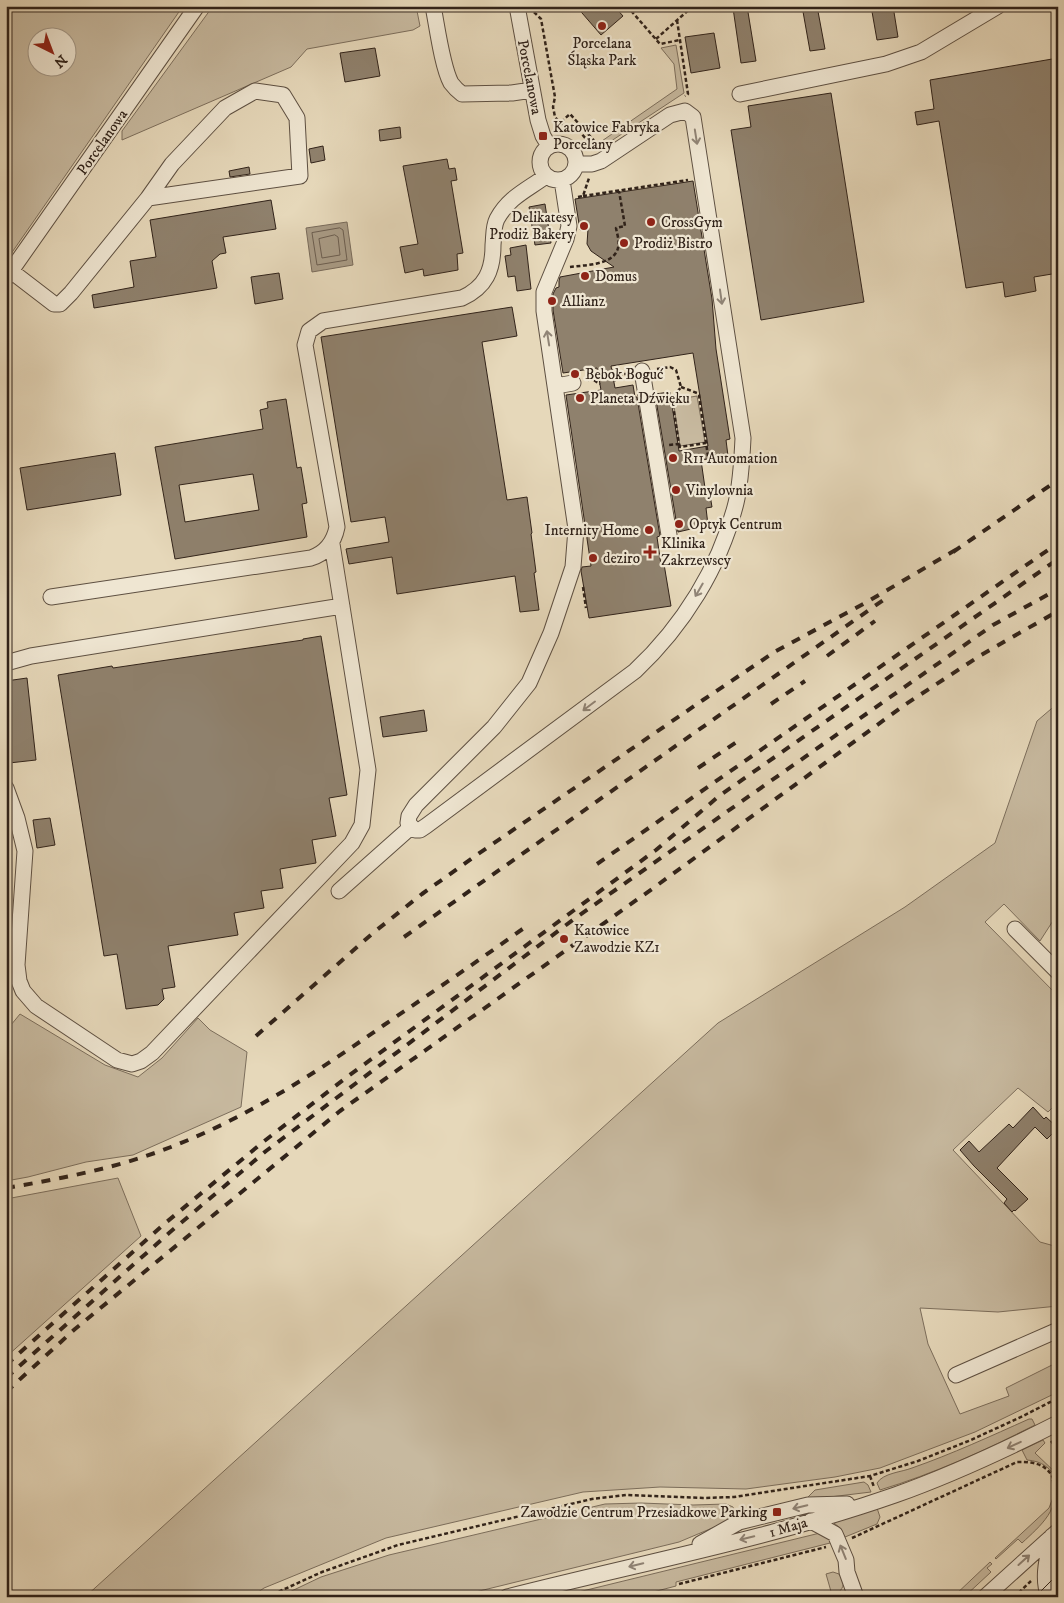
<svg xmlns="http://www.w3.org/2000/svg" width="1064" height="1603" font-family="'IM FELL DW Pica',serif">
	<rect width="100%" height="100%" fill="#e6d8ba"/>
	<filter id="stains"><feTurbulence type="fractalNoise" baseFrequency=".004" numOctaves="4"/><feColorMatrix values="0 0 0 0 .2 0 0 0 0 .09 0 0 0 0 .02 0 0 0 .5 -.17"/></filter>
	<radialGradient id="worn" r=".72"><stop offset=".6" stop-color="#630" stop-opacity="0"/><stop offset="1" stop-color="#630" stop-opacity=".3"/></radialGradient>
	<!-- green -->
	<path fill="#c7b99f" stroke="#7c6e5c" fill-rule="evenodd" d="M6 6H183L6 261ZM38 38H68V68H38Z
		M213 6H416L420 26 413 30 307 49 291 67 122 140V131Z
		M676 45 684 93 602 147 599 143 677 89 674 64 661 48Z
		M697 396 705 442 680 446 673 400Z
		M1058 703V913L1040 941 1004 904 985 922 1058 996V1102L1048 1112 1018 1088 953 1150 1040 1242 1058 1247V1306L998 1312 920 1308 928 1344 960 1414 1009 1396 1006 1388 1058 1362V1392L975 1432 880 1468 835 1477 746 1489 660 1487 583 1492 386 1538 264 1588 251 1597H85L718 1023 905 907 995 843 1037 721Z
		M20 1014 105 1065 138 1077 162 1058 198 1018 210 1030 247 1052 241 1107 133 1155 86 1162 28 1177 6 1181V1031Z
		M118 1178 141 1236 6 1357V1199Z
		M1029 1419H1032L1035 1425C986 1450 933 1474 880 1490L877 1483C883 1473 902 1472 912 1468 952 1454 991 1436 1029 1419Z
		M1043 1440 1045 1443 1035 1453 1058 1475V1481C1051 1468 1042 1461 1027 1460L1022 1450Z
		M1052 1480C1063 1508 1040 1526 1022 1543L1018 1539 996 1559 995 1558 1049 1508 1054 1495Z
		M864 1482 868 1485 871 1492 805 1500 815 1490Z
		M641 1503 693 1505 726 1504 733 1507 736 1518 679 1542 455 1597H279L321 1577 389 1555 605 1504Z
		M877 1508 880 1517 877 1524 845 1537 840 1528 834 1523V1522Z
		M820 1533 834 1542 676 1582V1586L634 1597H558Z
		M990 1562 992 1564 987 1568 991 1572 964 1597H953Z
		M833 1572 839 1574 844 1581C843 1589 840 1593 832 1595L826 1574Z"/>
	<!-- water -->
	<path fill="#a89a84" stroke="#786a5a" d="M347 222 353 265 312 272 306 228Z"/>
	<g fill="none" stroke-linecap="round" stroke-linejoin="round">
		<!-- shore -->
		<path stroke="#6c5e4f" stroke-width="1" d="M340 228 343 230 347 260 317 265 312 233Z
			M335 235 338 237 340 255 322 258 319 239Z"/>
	</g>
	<!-- building -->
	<path fill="#8f816d" stroke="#31231a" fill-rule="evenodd" d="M576 6H614L623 16 601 35Z
		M747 6 756 61 741 63 733 8Z
		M802 6H817L825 49 810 51Z
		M871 6H893L898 37 877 40Z
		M714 33 720 68 691 73 685 37Z
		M375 48 380 76 345 82 340 53Z
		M1058 58V273L1034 277 1036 291 1005 297 1003 282 966 288 939 121 917 125 915 112 934 109 930 80Z
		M831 93 864 302 761 320 731 130 751 127 748 106Z
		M400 127 401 138 380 141 379 130Z
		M323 146 325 160 311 163 309 149Z
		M447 159 449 169 455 168 457 180 451 181 463 253 457 254 458 270 424 276 423 269 405 273 400 247 418 244 403 166Z
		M249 167 250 174 230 177 229 171Z
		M693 181 712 299 716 349 730 439 726 440 728 456 701 460 706 495H710L712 507 706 508 708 525 678 532 655 394 670 392 679 451 708 446 693 353 611 366 615 388 633 385 635 397H637L660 536 657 537 661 565 664 564 671 606 589 618 581 571 582 567 591 566 566 395 601 390 597 368 563 373 553 310V294L556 288 559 287V281L560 277 614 267 591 251 587 244 588 229 580 230 575 199Z
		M271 200 276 229 223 237 226 253 220 254 212 261 217 288 94 308 92 295 134 287 130 261 156 257 150 220Z
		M545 204 551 243 535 245 529 207Z
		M526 245 531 289 517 291 515 276 508 277 505 256 511 255 510 248Z
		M279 273 283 299 255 304 251 277Z
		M512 307 517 336 482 342 507 500 527 497 532 533 531 534 536 572 534 573 539 610 520 612 515 576 397 594 392 557 349 564 346 549 389 542 385 517 351 522 321 337Z
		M286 399 297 468 301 467 307 503 302 504 307 537 175 559 155 447 263 429 260 410 268 408 267 402ZM253 474 259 510 185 522 179 485Z
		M115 453 121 495 27 510 20 468Z
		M321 636 347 795 329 798 336 836 312 840 316 863 280 869 283 888 261 891 264 908 234 913 238 935 168 946 175 987 162 989 164 999 158 1005 126 1009 117 954 104 956 58 675 112 666 113 668 303 640V639Z
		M27 678 36 760 9 763 6 741V681Z
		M424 710 427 731 383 737 380 717Z
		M50 818 55 845 37 848 33 820Z
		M1033 1107 1044 1119 1046 1117 1058 1128 1047 1139 1035 1127 997 1168 1028 1199 1015 1211 1014 1210 1012 1212 1004 1203 1007 1199 974 1166 960 1150 969 1141 979 1152 1009 1124 1013 1128Z"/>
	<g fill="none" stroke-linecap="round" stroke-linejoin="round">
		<!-- minor casing -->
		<g stroke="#5e5042" stroke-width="17">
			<path id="minor" d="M433 6C437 26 442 66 451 83 454 87 458 91 462 94L512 93 532 90
				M517 6 538 120 543 136 549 146
				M740 94 886 64 921 52 998 6
				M540 162a18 18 0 1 1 36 0a18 18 0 1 1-36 0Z
				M562 180 569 226 566 239 544 292V311L576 529 573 567 551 633 529 683 494 727 416 805 409 816 408 823 415 830H420L426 826 635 671C683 626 720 567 736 503 741 482 742 459 743 438L693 117 685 111 670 115 601 161 592 164H576
				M11 271 54 304H60L71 293 148 198 300 176 297 118 283 95 255 91 225 108 172 164 148 198
				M6 278 197 6
				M642 371 670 541
				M556 386 573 383
				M51 597 311 558C326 553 334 542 337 527L305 345 309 331 323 321 462 298C486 287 493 270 493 245 494 236 493 227 497 219 509 197 527 190 546 176
				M6 663 31 656 342 606
				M6 788 17 818 25 851 17 965 19 981 23 991 36 1006 117 1060 132 1064 141 1061 152 1053 352 843 362 825 368 770 332 544
				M339 891 411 827
				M1015 929 1058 972
				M956 1375 1058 1330
				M811 1521 835 1534 846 1560 847 1572 856 1597
				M700 1544 739 1522 808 1505 847 1504
				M507 1597C636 1564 769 1539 895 1495 951 1475 1005 1450 1058 1423
				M985 1597 1058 1531
				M1049 1597C1041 1578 1048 1555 1052 1536"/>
		</g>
		<!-- path -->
		<path stroke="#31231a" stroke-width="2.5" stroke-dasharray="4 2.5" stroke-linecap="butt" d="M627 6 660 44 680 40
			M534 12 541 19 555 97 553 107 555 117 560 123 580 132 594 148
			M677 20 688 94 685 96
			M656 39 693 6
			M561 122 570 114 598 145
			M583 196 688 180
			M578 197 583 196 589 178
			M570 267C585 265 614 265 618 248 620 242 617 234 616 228L625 226 619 191
			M657 369 670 367 676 370 681 387 672 399 679 444 668 445
			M612 370 622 374H627
			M592 379 598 373
			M588 380 592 379 600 384
			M614 381 622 374
			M681 387 697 393 699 395 709 463 727 460
			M679 444 680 447 706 443
			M583 587 586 608
			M1051 1441 1058 1450
			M870 1476 874 1487
			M852 1538 1017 1462C1040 1461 1055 1468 1056 1493 1057 1502 1057 1508 1053 1516
			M679 1584 826 1547
			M267 1597 322 1572 398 1545 592 1499 626 1495 703 1498 734 1497 870 1476 918 1461 971 1440 1023 1416 1058 1398
			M1014 1597 1031 1581"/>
		<!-- minor -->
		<use href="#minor" stroke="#efe6d2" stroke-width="15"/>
		<!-- tram -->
		<path stroke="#31231a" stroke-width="1" d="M1035 1597 1058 1574"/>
		<!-- rail -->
		<path stroke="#31231a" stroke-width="4" stroke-dasharray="9 9" stroke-linecap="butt" d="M953 552 1058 480
			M827 656 875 621
			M771 704 805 681
			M698 768 741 739
			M597 864 1058 543
			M404 937 889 596
			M256 1036 373 933 422 894 478 854 703 700 776 651 867 602 957 549
			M6 1188C53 1180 101 1171 146 1156 233 1127 310 1077 384 1025 431 993 478 961 524 928
			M6 1365 163 1225 263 1142 347 1077 656 850 719 796 1058 559
			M6 1378 169 1233 266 1151 574 919 993 625 1058 589
			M6 1392 75 1329 340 1111 652 889 906 704 981 655 1058 611"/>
	</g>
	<!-- one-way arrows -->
	<defs><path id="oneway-shaft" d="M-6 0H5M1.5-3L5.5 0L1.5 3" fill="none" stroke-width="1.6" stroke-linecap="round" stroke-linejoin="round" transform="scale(1.25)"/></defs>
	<g stroke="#908476">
		<use href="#oneway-shaft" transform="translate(696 137) rotate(81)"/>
		<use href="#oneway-shaft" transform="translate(721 297) rotate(82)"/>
		<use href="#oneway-shaft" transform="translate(548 338) rotate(-99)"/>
		<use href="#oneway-shaft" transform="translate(699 590) rotate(120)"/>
		<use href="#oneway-shaft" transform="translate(589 706) rotate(143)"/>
		<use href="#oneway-shaft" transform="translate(1014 1445) rotate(155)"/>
		<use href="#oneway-shaft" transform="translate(800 1507) rotate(167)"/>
		<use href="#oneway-shaft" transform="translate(747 1538) rotate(166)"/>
		<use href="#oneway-shaft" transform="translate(843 1552) rotate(-112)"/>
		<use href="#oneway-shaft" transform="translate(1024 1560) rotate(-42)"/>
		<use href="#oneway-shaft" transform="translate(636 1565) rotate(166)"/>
	</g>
	<!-- markers -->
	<g fill="#8f2418" stroke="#efe6d2" stroke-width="2">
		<circle cx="602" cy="26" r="5"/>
		<rect x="538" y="131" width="10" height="10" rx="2.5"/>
		<circle cx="651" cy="222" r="5"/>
		<circle cx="584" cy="226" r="5"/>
		<circle cx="624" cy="243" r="5"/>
		<circle cx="585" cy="276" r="5"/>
		<circle cx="552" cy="301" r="5"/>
		<circle cx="575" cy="374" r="5"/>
		<circle cx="580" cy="398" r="5"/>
		<circle cx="673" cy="458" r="5"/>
		<circle cx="676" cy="490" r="5"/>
		<circle cx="679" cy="524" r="5"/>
		<circle cx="649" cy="530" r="5"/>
		<path d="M647.5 544.5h5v5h5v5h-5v5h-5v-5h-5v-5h5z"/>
		<circle cx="593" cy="558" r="5"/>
		<circle cx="564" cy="939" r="5"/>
		<rect x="772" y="1507" width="10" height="10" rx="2.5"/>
	</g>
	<g text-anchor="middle" stroke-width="4.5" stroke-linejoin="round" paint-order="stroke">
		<!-- poi labels -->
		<g font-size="15" fill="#31231a" stroke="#efe6d2" text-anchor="start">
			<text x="602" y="48" text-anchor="middle">Porcelana<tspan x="602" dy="17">Śląska Park</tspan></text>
			<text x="553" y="132">Katowice Fabryka<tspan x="553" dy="17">Porcelany</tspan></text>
			<text x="574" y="222" text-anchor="end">Delikatesy<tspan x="574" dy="17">Prodiż Bakery</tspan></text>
			<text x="661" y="227">CrossGym</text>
			<text x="634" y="248">Prodiż Bistro</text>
			<text x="595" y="281">Domus</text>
			<text x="562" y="306">Allianz</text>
			<text x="585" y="379">Bebok Boguć</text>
			<text x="590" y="403">Planeta Dźwięku</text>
			<text x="683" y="463">R11 Automation</text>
			<text x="686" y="495">Vinylownia</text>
			<text x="689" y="529">Optyk Centrum</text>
			<text x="639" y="535" text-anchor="end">Internity Home</text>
			<text x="661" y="548">Klinika<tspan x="661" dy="17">Zakrzewscy</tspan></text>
			<text x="603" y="563">deziro</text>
			<text x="574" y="935">Katowice<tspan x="574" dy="17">Zawodzie KZ1</tspan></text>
			<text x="767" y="1517" text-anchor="end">Zawodzie Centrum Przesiadkowe Parking</text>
		</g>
		<!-- street labels -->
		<g font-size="15" fill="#31231a" stroke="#efe6d2">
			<text transform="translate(530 77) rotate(79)" y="5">Porcelanowa</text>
			<text transform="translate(102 142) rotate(-55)" y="5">Porcelanowa</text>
			<text transform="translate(788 1527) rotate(-16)" y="5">1 Maja</text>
		</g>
	</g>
	<!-- margin -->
	<rect width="1064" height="1603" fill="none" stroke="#e6d8ba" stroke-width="25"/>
	<rect x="8" y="8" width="1049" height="1588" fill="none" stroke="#31231a" stroke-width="2.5"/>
	<rect x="12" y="12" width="1039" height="1578" fill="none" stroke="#31231a"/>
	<!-- north arrow -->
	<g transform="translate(52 52) rotate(138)"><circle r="24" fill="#efe6d2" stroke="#a39888"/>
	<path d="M0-4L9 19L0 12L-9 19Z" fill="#8f2418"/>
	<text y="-8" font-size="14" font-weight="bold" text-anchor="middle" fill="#31231a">N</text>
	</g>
	<rect width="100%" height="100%" filter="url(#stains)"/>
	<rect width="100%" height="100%" fill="url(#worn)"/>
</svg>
